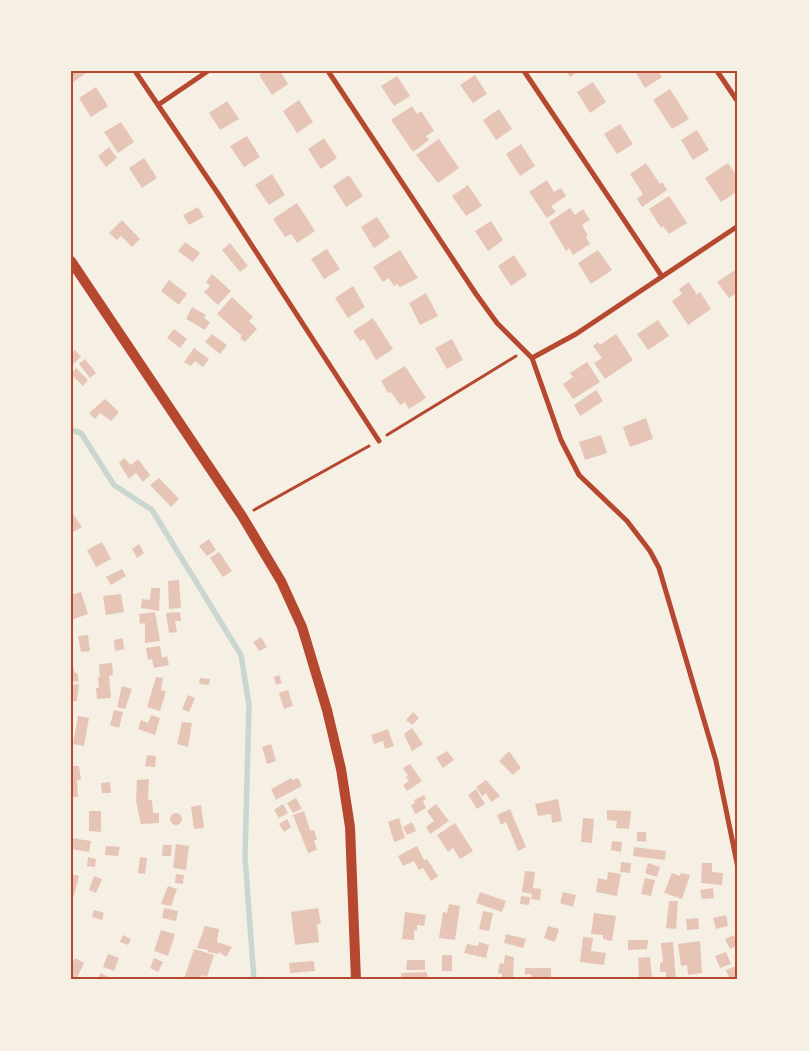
<svg xmlns="http://www.w3.org/2000/svg" width="809" height="1051" font-family="'Zilla Slab',serif">
	<rect width="100%" height="100%" fill="#f6efe4"/>
	<g fill="none" stroke-linecap="round" stroke-linejoin="round">
		<!-- stream -->
		<path stroke="#c9d6d2" stroke-width="5.5" d="M71 430 81 433 114 485 152 510 241 655 249 705 245 857 254 980"/>
	</g>
	<!-- building -->
	<path fill="#e6c5b7" d="M71 71H89L72 83Z
		M265 71H280L288 84 272 95 259 75Z
		M566 71H578L570 77Z
		M635 71H658L662 77 645 88Z
		M475 75 487 94 473 103 460 85Z
		M397 76 410 96 394 106 381 86Z
		M593 82 606 102 590 113 577 92Z
		M96 87 108 106 91 117 79 98Z
		M670 89 689 119 672 129 653 100Z
		M299 100 313 122 297 133 283 111Z
		M227 101 239 119 220 130 209 113Z
		M412 106 417 114 421 111 434 131 426 136 429 140 413 152 391 120Z
		M499 109 512 129 496 140 483 120Z
		M121 122 134 142 118 153 104 132Z
		M620 124 633 144 617 154 604 134Z
		M697 130 709 150 693 160 681 140Z
		M247 136 260 157 244 167 230 146Z
		M324 138 337 158 321 169 308 149Z
		M439 139 459 168 438 183 416 155Z
		M521 144 535 166 520 176 506 154Z
		M109 147 117 158 106 167 98 156Z
		M144 158 157 178 142 188 129 168Z
		M646 163 660 184 662 182 667 190 642 207 637 199 643 194 630 174Z
		M728 163 734 172 738 170V191L721 202 705 178Z
		M272 174 285 195 269 205 255 185Z
		M349 175 363 196 346 207 333 186Z
		M547 180 554 192 561 188 566 196 551 206 556 212 547 218 529 192Z
		M468 185 482 206 466 216 452 196Z
		M669 196 687 223 669 234 663 226 661 228 649 209Z
		M297 203 315 231 297 243 291 234 285 237 273 219Z
		M198 207 204 217 189 225 183 215Z
		M570 208 575 215 583 209 590 220 582 225 588 236 586 237 590 244 573 255 569 248 566 251 549 222Z
		M377 217 390 237 374 248 361 227Z
		M122 220 140 239 132 247 121 236 117 240 109 233Z
		M491 221 503 240 488 251 475 231Z
		M185 242 200 253 193 262 178 251Z
		M230 243 248 266 240 272 222 250Z
		M327 249 340 269 324 279 311 259Z
		M400 250 418 278 400 287 397 284 394 286 389 278 383 282 373 267Z
		M598 250 612 270 591 284 578 263Z
		M514 255 527 275 511 286 498 266Z
		M738 268V292L729 298 717 282Z
		M212 274 231 291 218 305 204 292 210 286 206 282Z
		M169 280 187 294 179 305 161 291Z
		M689 282 697 295 700 292 711 309 688 325 672 301 682 294 679 289Z
		M353 286 365 307 348 318 335 298Z
		M426 293 438 316 420 325 409 303Z
		M232 297 253 317 249 321 257 329 245 342 240 338 242 336 217 314Z
		M192 307 206 315 204 318 210 322 205 330 186 319Z
		M373 318 393 349 376 360 364 339 360 341 353 331Z
		M658 320 669 336 648 350 637 334Z
		M174 329 187 339 180 348 167 338Z
		M212 334 227 345 220 354 205 342Z
		M616 334 633 360 605 379 594 363 602 358 593 346 598 342 600 345Z
		M452 339 463 360 447 369 435 348Z
		M194 348 209 359 203 367 195 361 191 366 184 362Z
		M75 350 81 357 71 366V353Z
		M85 359 96 373 90 378 79 364Z
		M587 362 600 382 573 399 563 384 573 377 570 373Z
		M405 366 426 398 409 409 405 402 400 405 391 392 388 393 381 381Z
		M76 368 88 380 83 386 71 374Z
		M596 390 603 401 580 416 574 405Z
		M105 399 119 412 111 421 100 413 95 419 89 413Z
		M646 418 653 439 630 447 623 427Z
		M601 435 607 453 585 460 579 442Z
		M124 458 131 465 138 459 150 475 143 482 136 473 129 479 119 463Z
		M159 478 179 499 171 507 150 485Z
		M73 514 82 527 73 532 71 529V515Z
		M209 539 216 550 207 556 199 546Z
		M102 542 111 559 96 567 87 550Z
		M139 544 144 553 137 558 132 549Z
		M219 552 232 571 223 577 210 558Z
		M122 569 126 576 111 585 106 577Z
		M179 580 181 608 169 609 168 581Z
		M151 588H160L159 611 141 608 142 599 150 600Z
		M81 592 88 614 71 620V595Z
		M121 594 124 612 106 615 103 596Z
		M155 612 160 641 145 643V623L140 624 139 614Z
		M180 612 181 621H175L177 632 169 633 166 613Z
		M88 635 90 651 81 652 78 636Z
		M261 637 267 647 259 651 253 642Z
		M123 638 124 649 115 651 114 640Z
		M160 646 162 658 167 656 169 665 154 668 152 659 148 660 146 648Z
		M71 661 75 673H77L79 681 71 682Z
		M112 663 113 675 109 676 111 698 97 699 96 688H99L98 677H100L99 664Z
		M279 675 282 683 276 685 274 677Z
		M156 677 163 678 161 690 166 691 160 711 147 707Z
		M200 678 210 679 209 685 199 684Z
		M79 684 77 701 71 702V685Z
		M122 686 132 689 125 709 117 707Z
		M288 690 293 706 284 709 279 693Z
		M188 695 195 698 189 712 182 709Z
		M114 710 123 712 119 728 110 725Z
		M413 712 419 718 412 725 406 720Z
		M151 715 160 718 155 735 138 729 141 720 148 723Z
		M78 716 89 718 84 746 73 744Z
		M182 722 192 723 188 747 177 744Z
		M412 728 423 744 412 751 404 734Z
		M388 729 394 746 385 749 383 741 374 744 371 735Z
		M271 744 276 761 267 764 262 747Z
		M447 751 454 760 443 768 436 758Z
		M509 751 521 768 513 775 499 761Z
		M147 755 156 756 155 767 145 766Z
		M410 764 422 781 407 791 403 785 409 781 406 777 408 776 403 768Z
		M71 766H79L81 780H77L78 797H71Z
		M291 778 293 780 298 778 302 786 276 800 271 789Z
		M149 779 148 800H152L153 813H159V823L141 824 136 801 137 780Z
		M486 780 500 796 491 802 486 793 482 796 476 787Z
		M110 782 111 793H102L101 783Z
		M476 789 485 804 477 809 468 795Z
		M424 795 426 799 423 801 426 808 415 814 411 805 415 803 414 800Z
		M296 798 302 809 293 813 287 803Z
		M558 799 562 821 552 823 551 814 538 816 535 804Z
		M283 804 288 813 279 818 274 810Z
		M436 804 449 821 430 834 426 827 434 821 427 811Z
		M201 805 204 828 194 829 191 807Z
		M510 809 526 847 518 851 506 822 501 825 497 815Z
		M607 810 631 811 629 829 616 828 617 821 607 820Z
		M89 811H101V832L89 831Z
		M304 811 310 830H314L317 840H314L317 850 308 853 293 815Z
		M170 819a6 6 0 1 1 12 0a6 6 0 1 1-12 0Z
		M399 818 405 838 394 842 388 822Z
		M583 818 594 819 592 843 581 842Z
		M287 819 291 827 284 832 279 824Z
		M412 822 416 831 407 835 403 827Z
		M455 823 473 851 460 859 453 848 448 852 437 835Z
		M637 832H646V842L637 841Z
		M71 838 91 841 89 852 71 849Z
		M612 841 622 842 621 852 611 850Z
		M176 844 189 846 186 870 173 868Z
		M163 845H172L171 856H162Z
		M106 846 120 847 118 856 105 855Z
		M417 846 424 860 427 859 438 876 431 881 423 868 419 870 414 861 403 866 398 856Z
		M634 847 666 851 665 860 633 856Z
		M88 857 96 859 95 867 87 866Z
		M140 857 147 858 145 874 138 873Z
		M621 862 631 863 630 873 620 872Z
		M648 863 660 867 657 877 645 873Z
		M702 863H712V872L723 873 722 885 701 883Z
		M525 871 535 872 533 888 541 889 540 900 531 899 532 894 522 892Z
		M608 872 621 874 617 896 596 892 598 878 607 880Z
		M672 873 680 876 681 873 690 875 682 899 664 893Z
		M71 874 79 876 74 896H71Z
		M176 874 184 875 183 884 175 883Z
		M94 876 102 879 96 893 89 890Z
		M645 878 655 880 651 896 641 894Z
		M168 886 177 889 171 906 161 904Z
		M713 888 714 898 702 899 700 890Z
		M480 892 506 901 502 912 476 903Z
		M563 892 576 895 573 907 560 903Z
		M521 896 530 897 529 905 520 904Z
		M669 901H678L676 929 666 928Z
		M449 904 460 906 455 940 439 938 443 912 447 913Z
		M164 908 178 911 176 921 162 918Z
		M318 908 321 924H317L319 942 295 945 291 912Z
		M94 910 104 913 102 920 92 917Z
		M483 911 493 913 489 931 479 929Z
		M405 912 426 915 424 926 417 925V931L414 930V940L402 939Z
		M594 913 616 916 612 941 603 939V935L591 934Z
		M726 915 728 926 716 929 713 918Z
		M698 918 699 929 687 930 686 919Z
		M205 926 219 929 217 942 232 947 226 957 219 952 218 954 208 952V950L197 948Z
		M548 926 559 929 555 942 544 938Z
		M161 930 175 934 168 956 154 951Z
		M506 934 526 939 523 948 504 943Z
		M123 935 131 939 128 945 120 942Z
		M734 935 738 945 730 949 725 939Z
		M583 937 593 938 591 951 606 953 604 965 580 962Z
		M628 940H648L647 949 628 950Z
		M700 941 702 973 688 975 687 965 681 966 678 944Z
		M479 942 489 945 486 958 464 953 467 944 478 946Z
		M673 942 676 980H666V972H660V963L663 962 661 943Z
		M194 949 214 955 207 977 201 975 200 980H186L184 979Z
		M726 952 731 964 720 968 715 956Z
		M108 954 119 958 114 971 103 967Z
		M442 955H452V971H442Z
		M505 955 514 957 513 980H502V974L498 973 500 963 504 964Z
		M650 957 652 977 639 978 638 958Z
		M75 958 84 963 76 980 71 977V965Z
		M154 958 163 962 158 972 150 968Z
		M407 960H425V970H406Z
		M314 961 315 971 290 973 289 963Z
		M738 965V980H730L726 970Z
		M525 968H551V980H532L531 974 525 975Z
		M427 972 428 980H401V973Z
		M101 973 108 977 106 980 98 978Z"/>
	<g fill="none" stroke-linecap="round" stroke-linejoin="round">
		<!-- path -->
		<path stroke="#b5482f" stroke-width="3" d="M387 435 516 356
			M254 510 369 446"/>
		<!-- minor -->
		<path stroke="#b5482f" stroke-width="5" d="M135 71 221 198 379 441
			M328 71 476 294 497 323 532 358 561 440 579 475 627 521 650 551 659 568 716 761 738 868
			M524 71 661 275
			M717 71 738 102
			M158 105 208 71
			M532 358 576 334 738 226"/>
		<!-- secondary -->
		<path stroke="#b5482f" stroke-width="10" d="M71 261 242 516 281 581 302 627 327 710 341 769 350 827 356 980"/>
	</g>
	<!-- border -->
	<rect width="809" height="1051" fill="none" stroke="#f6efe4" stroke-width="145"/>
	<rect x="72" y="72" width="664" height="906" fill="none" stroke="#b5482f" stroke-width="2"/>
</svg>
